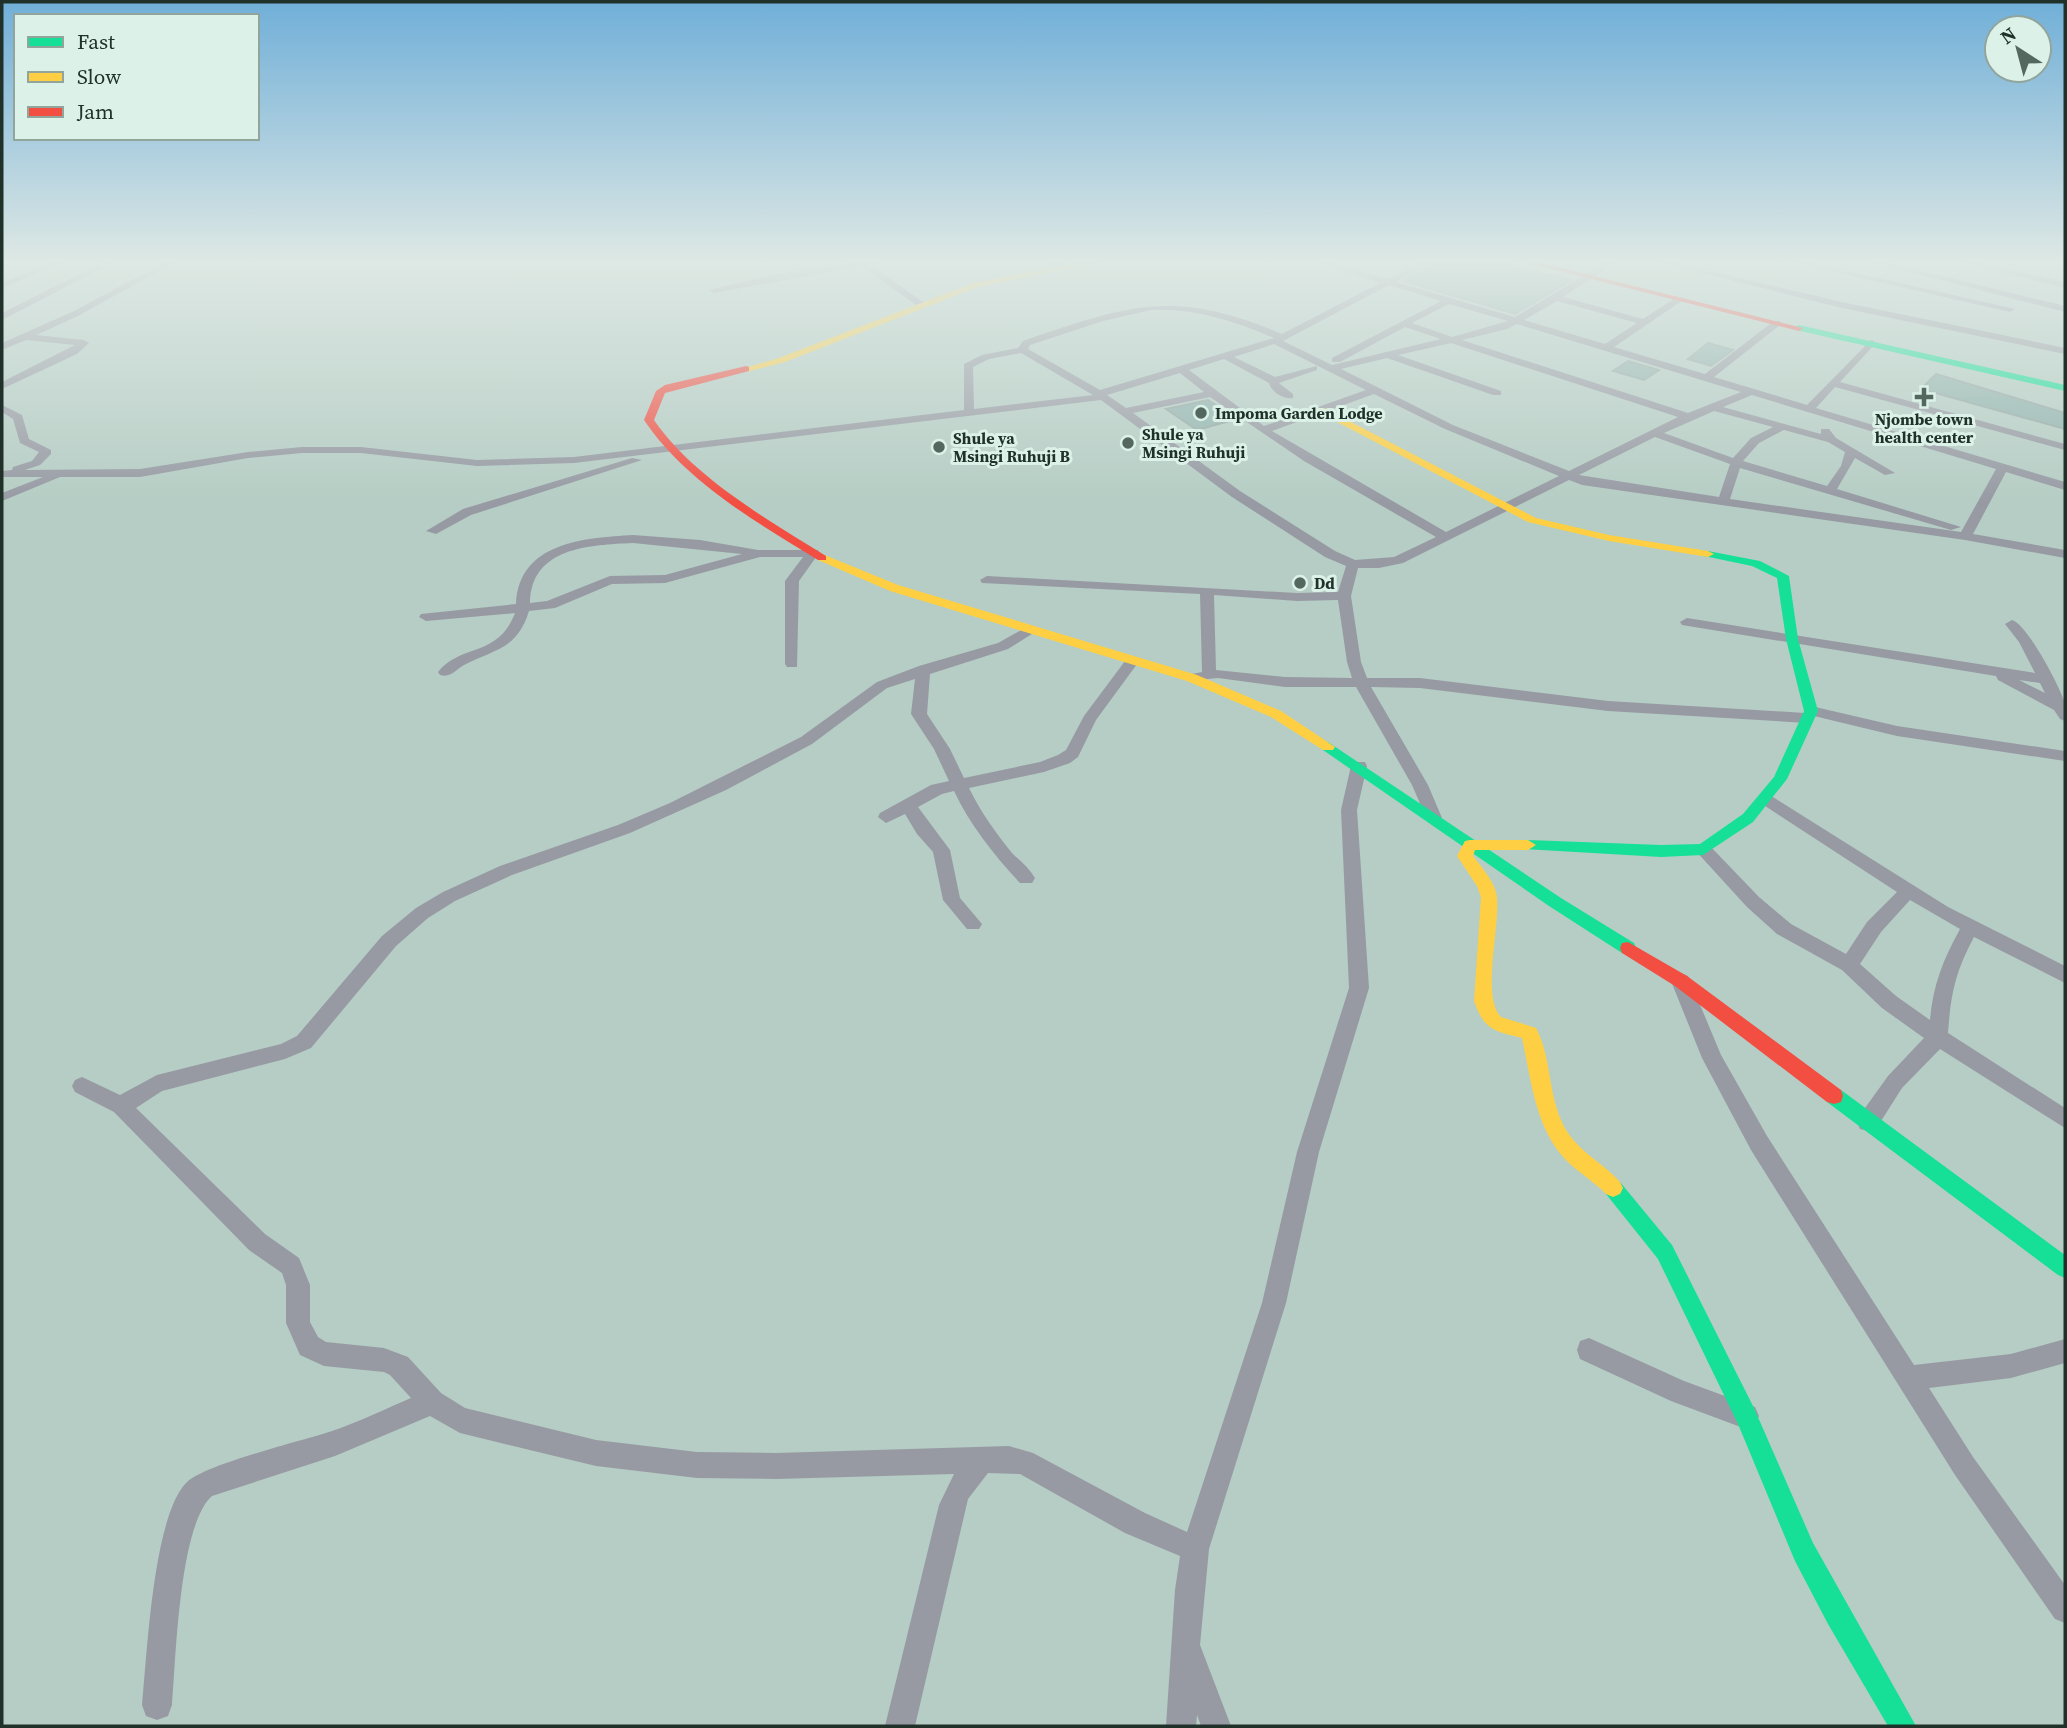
<svg xmlns="http://www.w3.org/2000/svg" width="2067" height="1728" font-family="'Source Serif 4',serif">
	<rect width="100%" height="100%" fill="#b5cdc4"/>
	<!-- building -->
	<path fill="#90b2ac" stroke="#95a9a4" stroke-width="2" d="M1436 261H1509L1518 267 1572 280 1515 314 1403 281Z
		M1708 343 1733 350 1711 366 1688 359Z
		M1628 361 1659 370 1644 380 1613 371Z
		M1936 374 2065 413V429L1921 389Z
		M1208 400 1237 419 1197 430 1166 409Z"/>
	<g fill="none" stroke-linecap="round" stroke-linejoin="round">
		<!-- street -->
		<path fill="#979aa3" fill-rule="evenodd" d="M55 261H67L2 288V282Z
			M105 261H116L2 320V313Z
			M167 261H177L78 316 36 335 84 340 89 343 77 354 2 389V382L75 345 26 340 2 350V343L72 312Z
			M860 261H884L871 265 927 305 919 307 861 266 714 293 709 290 786 272Z
			M1046 261H1057L1066 266 1062 269Z
			M1314 261H1327L1387 279 1423 261H1433L1396 282 1515 317 1608 261H1618L1563 297 1643 319 1675 298 1683 300 1614 347 1705 374 1774 321H1780V325L1714 377 1807 405 1871 340 1874 341V345L1840 382 2065 444V450L1835 387 1816 408 2065 482V490L2006 472 1973 534 2065 550V558L1965 540 1582 485 1569 480 1403 563 1379 568H1358L1351 596 1361 662 1367 678H1420L1608 701 1805 713 1806 708 1811 706 1897 726 2065 751V761L1897 736 1814 716 1812 721 1807 723 1608 711 1420 688 1371 687 1428 785 1442 818 1434 824 1428 822 1412 785 1356 687H1285L1218 678 1187 681V675L1202 672 1200 594 982 583 980 580 987 576 1297 593 1338 592 1346 566 1325 557 1232 497 1101 400 574 463 477 466 361 453H302L248 458 140 477H60L2 501V493L43 477H2V471L12 470 13 467 32 461 39 452 20 443 13 419 2 412V405L22 415 29 439 51 450V454L40 465 25 470 140 469 248 452 302 447H361L477 460 574 457 964 410V364L982 355 1018 348 1023 341C1129 305 1173 288 1282 334L1380 283ZM1389 285 1441 301 1332 358V362H1340L1405 327 1441 339 1332 365 1283 341ZM1557 301 1637 323 1605 344 1524 320ZM1449 304 1508 321 1452 337 1412 323ZM1151 310C1195 308 1234 321 1274 338L1100 390 1028 349 1030 345 1103 321ZM1517 324 1741 392 1688 413 1462 340 1507 329ZM1451 343 1678 417 1569 471 1453 425 1341 369 1387 358 1493 395H1501V391L1398 355ZM1274 344 1366 390 1264 426 1189 370 1224 359 1269 383C1271 392 1284 400 1293 398V394L1279 383 1317 370V366L1275 377 1234 357ZM1021 353 1093 395 974 409 973 367 989 359ZM1180 373 1204 392 1126 408 1107 395ZM1374 394 1445 429 1559 476 1446 532 1272 431ZM1752 395 1996 469 1961 532 1730 499 1740 468 1951 530 1961 527 1837 489 1855 458 1885 475 1895 473 1836 438 1829 429H1821V434L1723 407ZM1210 397 1304 461 1436 537 1394 557 1355 560 1335 551 1240 491 1133 413ZM1714 411 1773 427 1751 438 1733 458 1664 433ZM1784 430 1828 442 1845 452 1841 466 1827 486 1743 461 1759 443ZM1655 437 1730 464 1719 497 1579 475ZM1214 595 1297 601 1338 600 1347 662 1352 678 1285 677 1216 670Z
			M1653 261H1668L1842 302 2065 348V354L1842 308Z
			M1787 261H1803L2015 309 2010 312Z
			M1867 261H1881L2065 306V312Z
			M1956 261H1971L2065 282V288Z
			M2059 261H2065V264L2060 263Z
			M632 458 642 460 471 515 436 534 426 531 463 509Z
			M633 535 700 540 758 550H818L819 553 799 581 797 667H787L785 664V581L803 557H760L665 583 612 584 555 608 529 611C517 650 494 649 464 665 455 670 451 678 440 675L438 672C461 643 498 658 515 613L426 621 419 617 421 614 516 604C519 542 584 538 633 535ZM633 543 742 554 665 575 610 576 547 601 530 603C531 547 590 545 633 543Z
			M1687 618 2035 673 2019 642 2005 624 2012 620C2027 624 2061 688 2065 704 2066 709 2065 716 2065 721L2060 719 2054 710 1998 680 1996 676 1682 625 1680 622ZM2019 680 2040 683 2045 693Z
			M1030 625 1037 629 1035 632 1008 649 930 674 927 714 950 749 964 778 1040 762 1058 755 1066 750 1084 716 1128 657H1138L1140 660 1096 720 1078 757 1070 763 1044 772 969 788C980 811 996 833 1012 853 1020 861 1029 868 1035 878L1032 883H1020C994 855 970 825 954 791L942 794 918 807 950 850 960 898 982 924 979 929H967L943 900 933 852 917 834 905 814 886 823 878 817 880 813 931 785 949 781 934 749 911 714 915 679 887 688 812 744 726 790 630 833 512 875 455 901 428 918 396 946 311 1048 285 1059 162 1091 136 1108 265 1234 299 1258 310 1285V1322L318 1337 326 1342 384 1348 408 1357 441 1393 465 1408 596 1440 697 1452 776 1453 1009 1446 1033 1453 1145 1513 1187 1532 1262 1303 1297 1152 1349 988 1341 810 1351 766 1353 762H1365L1367 766 1357 810 1369 988 1319 1152 1286 1303 1209 1549 1200 1645 1231 1726H1201L1197 1715 1196 1726H1166L1175 1590 1180 1556 1125 1533 1020 1474 988 1473 968 1499 915 1726H885L939 1505 954 1474 776 1479 697 1478 596 1466 460 1433 430 1416 335 1456 212 1496C179 1525 176 1659 172 1705L168 1716 157 1720 146 1716 142 1705C147 1656 153 1515 187 1482 206 1464 302 1441 332 1431 359 1422 385 1409 411 1398L390 1375 384 1372 324 1366 300 1355 286 1323V1285L282 1273 249 1250 114 1112 75 1092 72 1086 75 1080 82 1077 120 1095 157 1075 281 1044 297 1036 382 936 416 908 443 892 500 866 618 825 670 803 801 737 877 682 919 666 998 643Z
			M1765 792 1948 907 2065 966V983L1974 937C1955 973 1951 993 1948 1033L2065 1108V1128L1940 1049 1902 1088 1876 1129 1868 1131 1860 1129 1857 1122 1860 1115 1888 1076 1924 1038 1882 1008 1842 970 1777 934 1747 907 1694 849 1703 843 1709 845 1759 897 1791 924 1846 954 1867 922 1897 892 1759 802 1757 798ZM1910 900 1960 929C1943 960 1933 985 1930 1020L1896 996 1860 964 1881 932Z
			M1681 973 1688 976 1721 1055 1767 1136 1914 1365 2011 1354 2065 1339V1363L2011 1378 1929 1388 1973 1457 2065 1585V1623L2055 1619 1955 1475 1751 1150 1702 1058 1671 981 1674 976Z
			M1589 1338 1684 1381 1755 1407 1759 1416 1755 1425 1746 1429 1671 1401 1580 1359 1577 1350 1580 1341Z"/>
		<!-- fast -->
		<path fill="#16e098" fill-rule="evenodd" d="M1799 325 2065 385V391L1796 330V326Z
			M1708 551 1760 561 1789 576 1798 639 1818 711 1787 779 1753 822 1703 855 1661 857 1523 849 1520 845 1523 841 1528 840 1661 845 1700 844 1743 814 1774 777 1804 711 1786 639 1777 578 1752 566 1704 556V552Z
			M1328 742 1561 898 1634 943 1636 948 1634 953H1622L1549 906 1323 750 1321 747 1323 744Z
			M1834 1088 1841 1090 2065 1255V1278L2058 1275 1827 1102 1825 1096 1827 1090Z
			M1613 1179 1620 1182 1672 1245 1754 1408 1813 1543 1916 1726H1888L1828 1624 1795 1561 1738 1424 1658 1259 1606 1194 1603 1188 1606 1182Z"/>
		<!-- slow -->
		<path fill="#ffcf43" fill-rule="evenodd" d="M1088 261H1104L978 287 785 362 746 372 741 369 779 358 973 283Z
			M1318 408H1324L1536 518 1609 535 1708 551 1714 554 1708 557 1609 541 1528 522 1318 412Z
			M822 554 898 585 1197 675 1281 711 1335 747 1333 750H1323L1271 717 1187 681 890 591 818 560V556Z
			M1470 840H1528L1536 845 1528 850H1475L1473 856C1482 868 1496 883 1497 898 1500 927 1481 997 1501 1017L1536 1028C1553 1060 1547 1101 1568 1133 1581 1153 1604 1164 1620 1182L1623 1188 1620 1194 1613 1197 1606 1194C1594 1181 1577 1172 1565 1159 1535 1127 1531 1079 1522 1038 1494 1031 1484 1030 1474 1001L1481 897 1477 886 1457 856 1465 841Z"/>
		<!-- jam -->
		<path fill="#f24e42" fill-rule="evenodd" d="M1520 261H1533L1803 328 1799 331Z
			M746 366 749 367V371L665 393 654 420C693 477 768 520 826 556V560H818C756 522 685 481 644 420L656 391 665 385Z
			M1628 942 1687 976 1841 1090 1843 1096 1841 1102 1834 1104 1827 1102 1675 986 1622 953 1620 948 1622 943Z"/>
	</g>
	<!-- sky -->
	<linearGradient id="sky" x2="0" y2="1"><stop stop-color="#70afd8"/><stop offset="0.52" stop-color="#dee8e4"/><stop offset="1" stop-color="#dee8e4" stop-opacity="0"/></linearGradient>
	<rect width="2067" height="503" fill="url(#sky)"/>
	<!-- markers -->
	<g fill="#546860" stroke="#dcf2e9" stroke-width="2.5">
		<path d="M1920.5 386.5h7v7h7v7h-7v7h-7v-7h-7v-7h7z"/>
		<circle cx="1201" cy="413" r="7"/>
		<circle cx="1128" cy="443" r="7"/>
		<circle cx="939" cy="447" r="7"/>
		<circle cx="1300" cy="583" r="7"/>
	</g>
	<g text-anchor="middle" stroke-width="6" stroke-linejoin="round" paint-order="stroke">
		<!-- far-poi labels -->
		<g font-size="16" font-weight="bold" fill="#20312a" stroke="#dcf2e9" text-anchor="start">
			<text x="1215" y="419">Impoma Garden Lodge</text>
			<text x="1924" y="425" text-anchor="middle">Njombe town<tspan x="1924" dy="18">health center</tspan></text>
			<text x="1142" y="440">Shule ya<tspan x="1142" dy="18">Msingi Ruhuji</tspan></text>
			<text x="953" y="444">Shule ya<tspan x="953" dy="18">Msingi Ruhuji B</tspan></text>
			<text x="1314" y="589">Dd</text>
		</g>
	</g>
	<!-- border -->
	<rect width="2067" height="1728" fill="none" stroke="#20312a" stroke-width="7"/>
	<!-- legend -->
	<rect x="14" y="14" width="245" height="126" fill="#dcf2e9" stroke="#91a59d" stroke-width="2"/>
	<rect x="28" y="37" width="35" height="10" fill="#16e098" stroke="#91a59d" stroke-width="2"/>
	<text x="77" y="49" font-size="21" fill="#20312a">Fast</text>
	<rect x="28" y="72" width="35" height="10" fill="#ffcf43" stroke="#91a59d" stroke-width="2"/>
	<text x="77" y="84" font-size="21" fill="#20312a">Slow</text>
	<rect x="28" y="107" width="35" height="10" fill="#f24e42" stroke="#91a59d" stroke-width="2"/>
	<text x="77" y="119" font-size="21" fill="#20312a">Jam</text>
	<!-- north arrow -->
	<g transform="translate(2018 49) rotate(324)"><circle r="33" fill="#dcf2e9" stroke="#91a59d" stroke-width="2"/>
	<path d="M0-5L12 26L0 18L-12 26Z" fill="#546860"/>
	<text y="-10" font-size="19" font-weight="bold" text-anchor="middle" fill="#20312a">N</text>
	</g>
</svg>
